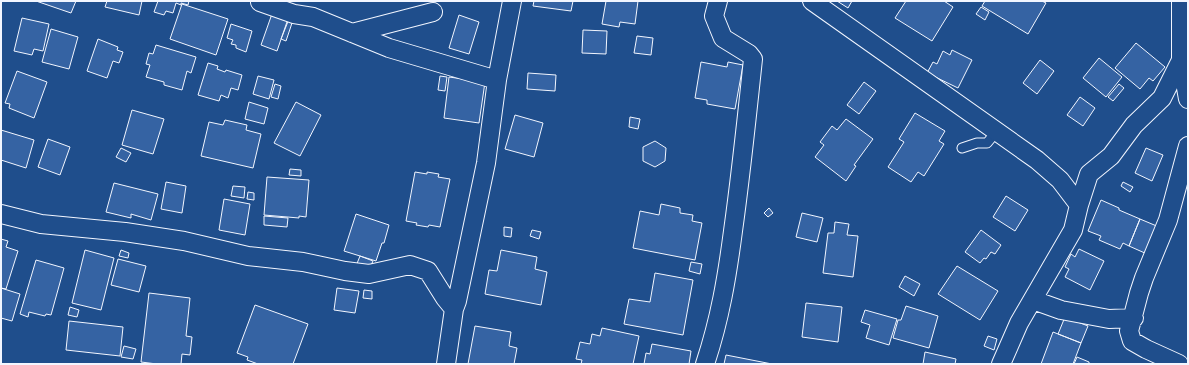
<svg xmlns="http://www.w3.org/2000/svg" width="1189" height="365" font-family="'Roboto Serif',serif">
	<rect width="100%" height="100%" fill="#1f4e8c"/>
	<!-- building -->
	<path fill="#3563a3" stroke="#f2f6ff" d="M36 1H76L71 13Z
		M107 1H142L139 15 105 7Z
		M158 1H189L188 5 181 3V5L176 3 173 13 166 11 164 15 154 12Z
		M534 1H573L571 11 533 6Z
		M606 1H638L635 24 620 22 619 27 602 24Z
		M837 1H852L848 8Z
		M906 1H944L953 7 932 41 895 18Z
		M985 1H1042L1046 3 1028 34 982 6Z
		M182 4 228 19 216 55 170 39Z
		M981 7 989 12 985 20 976 14Z
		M273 11 289 16 277 51 261 45Z
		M459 15 479 22 469 54 449 48Z
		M22 18 49 24 43 51 34 49 32 55 14 51Z
		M289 19 293 20 286 41 281 39Z
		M231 24 252 31 246 52 236 48V45L231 44 233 40 227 38Z
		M51 29 78 37 69 69 42 62Z
		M583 30 607 31 606 54 582 53Z
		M637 36 653 38 651 55 634 53Z
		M98 39 118 47 117 50 123 52 119 63 113 61 107 78 87 71Z
		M1136 43 1165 67 1153 81 1149 78 1140 89 1115 68Z
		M156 45 196 57 191 73 187 71 182 90 164 85V82L146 77 150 65 146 64 149 53 153 54Z
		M952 50 972 60 958 88 927 73 933 62 937 64 943 51 950 55Z
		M1099 58 1122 77 1106 97 1083 78Z
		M1040 60 1054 71 1037 94 1023 83Z
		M701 62 727 67 728 62 743 65 735 109 707 104V100L695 98Z
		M208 63 218 66 217 69 225 72 226 70 242 75 238 90 231 88 228 98 221 95 219 101 198 95Z
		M17 71 47 82 34 118 9 108 10 104 5 103Z
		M528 73 556 75 555 91 527 89Z
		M258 76 274 80 269 99 253 94Z
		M440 76 447 77 445 91 438 90Z
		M449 77 485 82 479 123 444 118Z
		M864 82 876 91 859 114 847 105Z
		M275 84 281 86 278 99 271 97Z
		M1119 84 1124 88 1113 101 1108 97Z
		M1080 97 1095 108 1083 126 1067 115Z
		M249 102 268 108 264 124 245 119Z
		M296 102 321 115 300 156 274 143Z
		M132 110 164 119 153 154 122 145Z
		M915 113 945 131 939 141 944 144 924 176 918 172 911 182 888 167 904 142 899 139Z
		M515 115 543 123 534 157 505 149Z
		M630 117 640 119 638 129 629 127Z
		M846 119 873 139 854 165 856 166 846 181 815 157 824 145 820 142 832 126 837 130Z
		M225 120 247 125 246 130 261 134 253 168 201 156 209 122 223 125Z
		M1 130 34 140 26 168 1 160Z
		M48 139 70 147 60 175 38 167Z
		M655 141 666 148 665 161 655 167 643 161V147Z
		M121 148 131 153 126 162 116 157Z
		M1146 148 1163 155 1152 181 1135 173Z
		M290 169 301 170V176L289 175Z
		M415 172 427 174V172L439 174 438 177 450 179 440 227 429 225 428 227 416 225 417 223 406 221Z
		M267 177 309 180 306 217 299 216V218L264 215Z
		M166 182 186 186 182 213 161 209Z
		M1123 182 1133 187 1130 192 1121 186Z
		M114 183 158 194 151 220 131 214V218L106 212Z
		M233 186 245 187 244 198 231 196Z
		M248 192 254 193V200L247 199Z
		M1006 196 1028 210 1015 231 993 217Z
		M224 199 250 204 245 235 219 230Z
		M1101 200 1119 208V210L1140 219 1129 246 1123 243 1120 249 1099 240 1101 236 1088 231Z
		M661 204 680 208V213L693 215 692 221 702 223 695 260 633 248 640 211 659 215Z
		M769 208 773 213 768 217 764 213Z
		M802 213 823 218 817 242 796 237Z
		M356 214 389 225 384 243H382L376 261 344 251Z
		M264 216 288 218 287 227 264 225Z
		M1140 219 1159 227 1147 254 1129 246Z
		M835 222 849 224 847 235 858 236 853 277 823 273 828 233H834Z
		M504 227 512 228 511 237 504 236Z
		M532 230 541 232 539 239 530 236Z
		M981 230 1001 245 995 254 991 252 986 259 984 258 980 263 965 252Z
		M1 239 8 241 6 247 18 251 6 289 1 288Z
		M1079 249 1104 261 1090 290 1065 277 1069 269 1065 267 1071 254 1075 257Z
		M85 250 114 258 101 310 72 303Z
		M121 250 129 253 128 258 119 256Z
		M501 250 537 257 535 269 547 272 541 305 485 294 489 270 497 271Z
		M360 256 373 261 369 270 356 266Z
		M118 259 146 266 139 292 111 285Z
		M36 260 64 268 51 315 46 314 45 316 29 312 28 317 20 314Z
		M691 262 702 264 700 274 689 271Z
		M957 266 998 291 980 320 938 294Z
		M655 273 693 280 683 335 624 324 629 299 650 302Z
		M905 276 920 284 914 296 899 287Z
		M1 288 20 294 12 321 1 318Z
		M337 288 359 291 355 313 334 310Z
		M364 290 372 291V299L363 298Z
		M149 293 190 298 186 336 192 337 190 355 182 354 181 364H157L141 362Z
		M806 303 842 307 838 342 802 337Z
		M255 305 308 324 293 364H258L247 360 248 357 237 353Z
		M906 306 938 316 929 348 893 338 898 320H901Z
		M70 307 79 310 77 317 68 315Z
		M865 310 897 319 889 345 866 338 870 325 861 322Z
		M1065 317 1088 326 1081 343 1058 334Z
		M69 321 123 327 120 356 66 350Z
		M475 326 511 332 509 346 517 348 514 364H468Z
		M602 328 639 336 633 364H581L582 360 576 359 580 342 590 344 592 334 600 336Z
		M1053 332 1081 343 1073 364H1041Z
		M988 336 997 339 994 350 984 346Z
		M652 344 691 351 689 364H644L646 353 650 354Z
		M124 346 136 349 133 359 121 357Z
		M925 352 956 359 955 364H923Z
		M726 355 772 364H724Z
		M1077 357 1089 362V364H1074Z"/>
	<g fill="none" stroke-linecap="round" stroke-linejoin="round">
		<!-- service casing -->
		<g stroke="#f2f6ff" stroke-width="11">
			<path id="service" d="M962 148 977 143H987L997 131"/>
		</g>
		<!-- minor casing -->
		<g stroke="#f2f6ff" stroke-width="20">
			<path id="minor" d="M812 1 1037 160 1060 180 1079 205
				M260 2 294 14 313 17 389 48 497 80
				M352 33 433 12
				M1181 60 1188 99
				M1 214 41 224 125 232 184 241 248 256 303 262 345 271 369 274 410 265 428 271 445 298 454 309
				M1033 300 1061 310 1109 319 1134 318
				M446 364 454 309 457 301 486 163 497 80 512 1
				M705 364C720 319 727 277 733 231 741 174 747 116 753 59L749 54 723 38 714 16 718 1
				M1001 364 1019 323 1073 230 1079 205 1089 174 1111 156 1134 125 1162 98 1181 60V1
				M1179 364 1146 349 1132 341 1129 331 1139 293 1144 278 1168 220 1188 146"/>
		</g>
		<!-- service -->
		<use href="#service" stroke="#1f4e8c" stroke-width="9"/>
		<!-- minor -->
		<use href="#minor" stroke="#1f4e8c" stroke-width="18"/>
	</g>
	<!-- border -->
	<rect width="1189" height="365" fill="none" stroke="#f2f6ff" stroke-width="4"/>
</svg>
